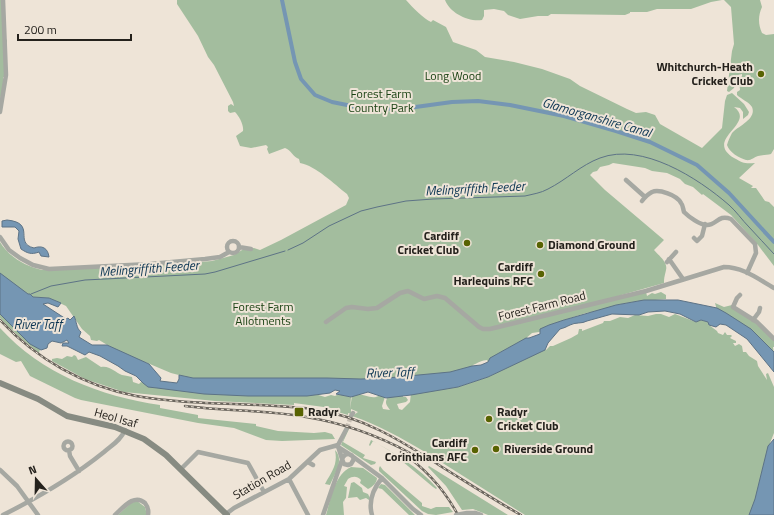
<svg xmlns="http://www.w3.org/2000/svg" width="774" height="515" font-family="'Titillium Web',sans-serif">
	<rect width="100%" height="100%" fill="#eee4d7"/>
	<!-- green -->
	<path fill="#a3bd9e" d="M0 0H3L4 38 7 40 4 77H3L4 82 0 100Z
		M177 0H406C412 7 424 19 431 22L433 20 446 27 453 42 476 50 485 57 514 62 542 69 570 79 580 86 627 109 636 113 646 112 655 115 660 124 702 148 722 128 725 101 727 95 732 93 744 104 749 112 748 115 743 119V112L740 108 734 107C757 124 703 139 734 158 743 163 745 164 755 163L739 178 753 186 751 188H756L765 201 769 202 774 207V266L758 245 731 215 703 194 702 195 693 187 685 184 680 179 667 173 652 171 645 168 613 163 609 165 600 167 597 171 593 172 590 175 605 190 664 240 654 250C659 256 668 262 666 270 665 275 664 277 664 283L618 296 646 292 647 296 652 293 655 294 661 292 666 295V299L633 302 616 305 610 309 586 313 564 320 539 332 532 333 524 340 496 355 488 362 487 360C483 360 477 363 473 365L471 368 456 371 452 373 435 375H419L418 377 369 379 363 380 298 378H243L202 381 171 373 145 362 139 364 99 340 97 341 91 340 90 336 82 329 66 306 49 298 33 297 0 279V242C9 257 25 266 42 270L175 263 177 264 212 261 234 255 242 250 254 248 260 250 281 240 346 205 349 198 347 194C334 184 316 166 300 163L299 159C293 157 291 150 285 148L269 154 267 149 268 147 266 145 251 148 240 146 236 136 243 131C244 125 239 116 235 112L230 113 228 111V106L231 104 234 106 233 102 214 65 208 57 198 36 177 4Z
		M445 0H722L711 2 691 9H657L647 12H630V13L625 15 551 14 548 16H538L520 19 508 15 504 11 494 9 484 10V16L482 20C468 22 450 13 445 0Z
		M724 0H760L762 7C758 16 758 24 762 33L766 35 774 34V149L771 154C767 155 762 155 758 156 754 157 751 161 746 160 739 158 729 152 727 145 728 141 730 137 732 133 738 126 757 119 752 107 749 102 741 99 737 95V92L740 90 739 81 742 76V74L738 75 734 88 729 92 727 91 732 51 734 44 731 7Z
		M715 303 724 307 732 305 774 337V347H773L774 355 717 310Z
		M0 312 32 344 40 349 39 353C25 342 12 331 0 318Z
		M656 314H661L669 317 675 314 696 322 701 320 708 322 709 325 717 331 718 333 723 335 725 332 727 335H731L732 336 730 338 736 341V343H733L735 346 739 344 742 346 743 352H746L749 356 757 361 758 366 767 380 766 374 768 373 774 387V433L770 443 769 457 752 515H525L441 462 427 455 425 452C401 438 379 425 352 416L358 412 351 409V414L348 413V415L338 412 331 408 294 403V405L215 401 124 392 85 379 52 361V359L57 358 62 359 67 356 72 357 74 355 76 356 78 360 86 357 101 367C109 365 115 372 122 375 126 376 129 376 132 377L133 382 139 384 141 382 152 385 315 394 325 397 331 395 335 396C339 393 346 396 351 397L350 409 352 396C361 390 371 402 380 395L385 397 382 406 383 409 390 410C384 401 386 404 388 394L403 395V397H406L408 400 406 402 397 404 399 409 402 410 410 402 411 393 458 387 488 377 541 350H546L550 346H553L571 338 578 334 579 329H582V331L603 323 604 321H610L620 317 628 318 635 315 648 316Z
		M0 328C42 374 100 396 160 405V408L198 415V418L256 424V426L278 431 314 433 325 432 332 434 335 439 282 441 266 440 234 428 198 423 81 400 75 398 30 376 21 361 16 362 0 354Z
		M348 428 349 429 343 442 365 455 363 458 376 462 375 464 371 465 341 445Z
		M371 440C393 452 420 468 437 488L436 489 433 487 390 451 373 441 370 446 369 445Z
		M335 450C345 460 334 475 330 485L325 484C332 471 338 465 335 450Z
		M380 466 383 470 422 503V506L431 509 436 507H449L453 512 436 515 428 514 422 511 379 471V468Z
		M429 466 508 515H488L473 509 462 510 446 486 428 467Z
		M351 467 363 468 377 478C377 483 372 487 368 489L360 483 361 480C357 476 353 476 348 479L344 486 347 487 346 498 343 502 344 515H326C331 499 334 475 351 467Z
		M354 482 362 488 363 492 368 494 370 498 369 500 366 498 360 500 357 497 348 498 351 483Z
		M381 484 385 485 415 515H409L382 489 378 488Z
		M137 501 145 507 147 515H118L131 503Z"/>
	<!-- water -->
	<path fill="#7596b3" stroke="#5d7386" d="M7 220C37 223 13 243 34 248 42 245 48 248 49 257L41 256 39 252C31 255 27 253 21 249L18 239 19 231 15 227H2V221Z
		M0 273 28 294H30L33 297 49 298 61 303 58 307 48 303 43 304 66 319 68 318 70 320 74 316C77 322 76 328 81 332L79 337 92 345H107L149 364 161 378 160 381 177 383 179 379V375L193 378H327L361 379 387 378 450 372 472 366 481 365 488 362 490 358 526 338H529L540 334V329L549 325 564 320 616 305 644 300H678L717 308 726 313 751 329 774 352V372L747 339 726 325 720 324 716 327 709 325 708 322 701 320 696 322 680 314 665 311 648 312 639 315 612 314 587 321C582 324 575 322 570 325 566 327 564 328 560 329L548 343 545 350 488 377 458 387 411 395 386 398 368 392 351 397 336 394 340 391 335 390 330 393 307 396H248L204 394 157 388 148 387 143 383 136 376 125 371 118 366 100 356 89 352 85 355 67 346H62L63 343H69L67 340 61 343 52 341 48 344 47 348 41 350 30 344 0 314Z
		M774 439V515H749L755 499 768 446Z"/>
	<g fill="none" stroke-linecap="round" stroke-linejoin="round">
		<!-- stream -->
		<path stroke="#5d7386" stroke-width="1" d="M288 250 303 243 329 226 361 211 377 207 406 201 433 199 525 196C533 194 541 193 548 189 566 180 581 165 600 158 642 142 698 178 729 205 736 211 742 220 749 227 757 236 766 245 774 254
			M31 294 51 286 85 280 205 274 215 272 285 251"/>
		<!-- canal -->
		<path stroke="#7596b3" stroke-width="4" d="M282 0 295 62 301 79 315 95 332 102 362 108 401 109 452 102 478 101 510 105 564 116 616 131 650 142 697 165 729 193 774 242"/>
		<!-- street-tunnel -->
		<path stroke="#c6bdb2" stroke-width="4.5" stroke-dasharray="4.5 2" stroke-linecap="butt" d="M347 428 351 416"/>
		<!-- street -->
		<path stroke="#a6a8a2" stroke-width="4.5" d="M0 112 6 75 3 0
			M626 180 645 197
			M642 201C645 197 648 194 652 192 659 189 677 195 681 203 683 205 683 209 684 212 689 217 700 225 707 225 717 225 718 214 731 219L755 244 756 253 747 273
			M0 237 9 250 20 258 33 265 49 269 150 264 205 259 220 257 229 252
			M694 238 697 241 702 236 705 224
			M227 247a6 6 0 1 1 12 0a6 6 0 1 1-12 0Z
			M239 247 251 249
			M669 259 683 279
			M667 262 676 252
			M740 295 737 298 733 307 757 322 774 339
			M753 320 759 312 760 308
			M326 322 346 308 352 307 368 309 377 308 400 293 408 291 424 299 437 296 445 298 479 327 483 329H490L646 291 724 267C743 267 758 279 774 288
			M351 416 353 413
			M63.5 446a4.5 4.5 0 1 1 9 0a4.5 4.5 0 1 1-9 0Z
			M338 446 342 459
			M338 447 349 454
			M69 450 70 456 79 471
			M352 456 382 478 413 509 421 515
			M308 462 313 465
			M181 469 198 452 248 463 264 492
			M0 470 17 486 38 515
			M289 479 308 515
			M475 513 481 515
			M226 514 234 508 289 479 320 450 338 445 347 428
			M3 515C39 497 73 477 104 452 112 445 121 440 125 430
			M115 515C123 508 134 493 145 503 148 507 149 510 148 515
			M323 515 343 457C347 452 352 454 354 459L351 464 348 465 344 464 342 459
			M372 515C368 501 373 489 382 478"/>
		<!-- secondary -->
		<path stroke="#878b82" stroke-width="6" d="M0 383 38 399 67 416 115 427 144 439 166 455 227 515"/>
		<!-- rail casing -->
		<g stroke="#6a655d" stroke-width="2.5">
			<path id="rail" d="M0 320C36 359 84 386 136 396 193 406 254 402 312 409 362 416 400 440 442 467 468 483 494 500 521 515
				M185 406C225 411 266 410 306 417 343 423 377 435 410 453
				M401 452C425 468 444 489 458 515"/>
		</g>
		<!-- rail -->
		<use href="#rail" stroke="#eee4d7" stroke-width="1" stroke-dasharray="3" stroke-linecap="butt"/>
		<!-- street-bridge -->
		<path stroke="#a6a8a2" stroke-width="4.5" d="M456 515 467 513H475"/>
	</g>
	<!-- markers -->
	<g fill="#586302" stroke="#eee4d7" stroke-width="1.5">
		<circle cx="761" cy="74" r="4"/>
		<circle cx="467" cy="243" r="4"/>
		<circle cx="540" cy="245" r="4"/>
		<circle cx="541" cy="274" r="4"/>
		<rect x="294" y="407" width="10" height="10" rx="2"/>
		<circle cx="489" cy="419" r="4"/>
		<circle cx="496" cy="449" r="4"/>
		<circle cx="475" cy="450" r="4"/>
	</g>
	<g text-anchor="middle" stroke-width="4" stroke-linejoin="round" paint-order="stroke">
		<!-- poi labels -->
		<g font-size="12" font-weight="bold" fill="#24211c" stroke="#eee4d7" text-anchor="end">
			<text x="753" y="71">Whitchurch-Heath<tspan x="753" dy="14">Cricket Club</tspan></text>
			<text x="459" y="240">Cardiff<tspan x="459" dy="14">Cricket Club</tspan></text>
			<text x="548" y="249" text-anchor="start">Diamond Ground</text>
			<text x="533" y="271">Cardiff<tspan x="533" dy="14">Harlequins RFC</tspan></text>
			<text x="308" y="416" text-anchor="start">Radyr</text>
			<text x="497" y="416" text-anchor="start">Radyr<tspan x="497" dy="14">Cricket Club</tspan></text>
			<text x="467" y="447">Cardiff<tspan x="467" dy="14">Corinthians AFC</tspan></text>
			<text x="504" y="453" text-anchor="start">Riverside Ground</text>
		</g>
		<!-- park labels -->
		<g font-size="12" fill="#1a4213" stroke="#eee4d7">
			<text x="453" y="80">Long Wood</text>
			<text x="381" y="98">Forest Farm<tspan x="381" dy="14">Country Park</tspan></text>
			<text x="263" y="311">Forest Farm<tspan x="263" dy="14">Allotments</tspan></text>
		</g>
		<!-- street labels -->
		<g font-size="12" fill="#24211c" stroke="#eee4d7">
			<text transform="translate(542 306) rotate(-14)" y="4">Forest Farm Road</text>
			<text transform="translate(116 418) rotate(16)" y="4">Heol Isaf</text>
			<text transform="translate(262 480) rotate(-30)" y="4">Station Road</text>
		</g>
		<!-- water labels -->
		<g font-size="13" font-style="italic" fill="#0a3452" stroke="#eee4d7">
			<text transform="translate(597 117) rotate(16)" y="5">Glamorganshire Canal</text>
			<text transform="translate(475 188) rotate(-3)" y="5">Melingriffith Feeder</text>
			<text transform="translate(149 268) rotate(-4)" y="5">Melingriffith Feeder</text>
			<text x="38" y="329">River Taff</text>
			<text transform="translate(390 372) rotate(-2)" y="5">River Taff</text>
		</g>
	</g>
	<!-- north arrow -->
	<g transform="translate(36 479) rotate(340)" stroke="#eee4d7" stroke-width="3" paint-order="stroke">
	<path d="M0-3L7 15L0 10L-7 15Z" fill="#24211c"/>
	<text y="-6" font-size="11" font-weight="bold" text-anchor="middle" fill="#24211c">N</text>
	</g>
	<!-- scale -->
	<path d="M18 34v6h113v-6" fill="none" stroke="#24211c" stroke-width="2"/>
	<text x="24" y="34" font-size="12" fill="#24211c" stroke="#eee4d7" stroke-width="3" paint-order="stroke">200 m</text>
</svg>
